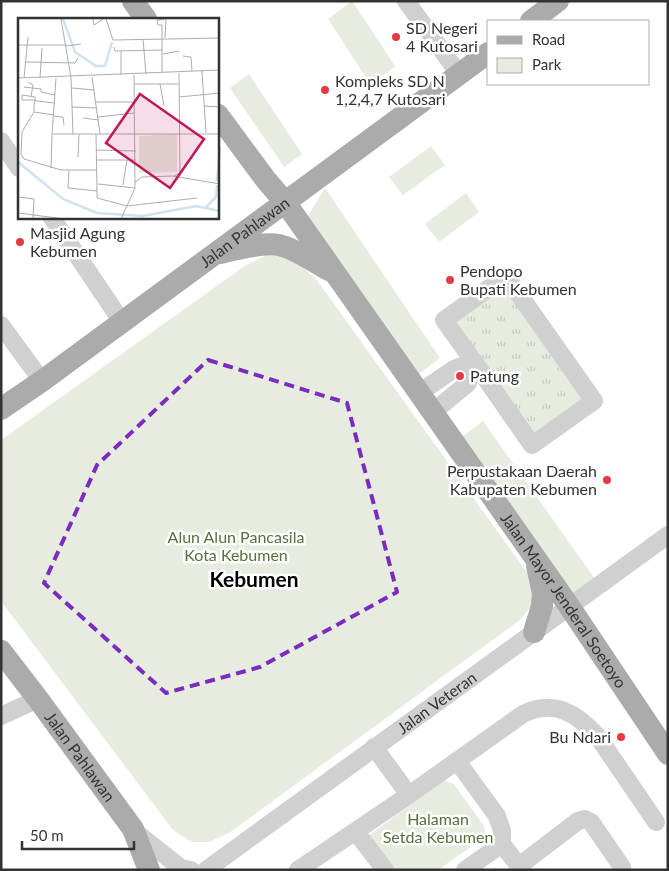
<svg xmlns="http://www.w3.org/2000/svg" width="669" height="871" font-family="Lato,sans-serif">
	<defs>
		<pattern id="grass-tufts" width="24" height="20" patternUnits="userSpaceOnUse" patternTransform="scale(1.25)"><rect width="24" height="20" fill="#e6ecdf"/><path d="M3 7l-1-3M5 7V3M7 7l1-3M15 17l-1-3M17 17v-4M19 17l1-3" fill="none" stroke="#c6cbc0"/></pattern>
	</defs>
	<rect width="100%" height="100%" fill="#fff"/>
	<!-- grass -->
	<path fill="url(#grass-tufts)" d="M506 276 594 401 532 445 444 320Z"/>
	<!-- green -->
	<path fill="#e6ecdf" d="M352 1 395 66 371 85 328 19Z
		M249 74 302 154 284 167 230 88Z
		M431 146 445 165 403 195 389 177Z
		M325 188 440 358 411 380 302 226Z
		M466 193 479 212 439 242 425 224Z
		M267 255C292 255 298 263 316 279L531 578C537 599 534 604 520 620L229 833 209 842H192L173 830 1 601V440L246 265Z
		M483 421 602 589 579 607 455 442Z
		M444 781 454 784 484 826 486 836 438 870H388L365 838Z"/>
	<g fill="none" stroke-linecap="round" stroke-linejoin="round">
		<!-- minor -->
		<g stroke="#d0d0d0" stroke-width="18">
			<path d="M406 1 459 74"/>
			<path d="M1 141 19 168"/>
			<path d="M52 218 122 322"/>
			<path d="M1 325 42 381"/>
			<path d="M419 393 454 369 462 366 474 368"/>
			<path d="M433 412 467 384C471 379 472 370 477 366L444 320 506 276 594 401 532 445 477 366"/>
			<path d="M1 716 38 699"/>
			<path d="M374 747 409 795 523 714C554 699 577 713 598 737L656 822"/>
			<path d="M457 761 497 816 502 831V844L522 870"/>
			<path d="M133 830 181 868 191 870"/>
			<path d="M356 832 385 870"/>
			<path d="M519 866 578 821 585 819 591 822 622 867"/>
			<path id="s1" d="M206 870 668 535"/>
			<path d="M298 870 409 795"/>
			<path d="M465 870 502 844"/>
		</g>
		<!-- major -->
		<g stroke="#ababab" stroke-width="22">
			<path d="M133 1 146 19"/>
			<path d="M531 21 558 1"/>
			<path id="s2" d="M218 115 266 180 285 202 569 606 668 754"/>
			<path d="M220 253C237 249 262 242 279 245 294 248 316 263 329 270"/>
			<path id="s3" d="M1 409 42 381 488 53"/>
			<path d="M534 632 542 606 543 593 537 566"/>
			<path id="s4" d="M1 651 38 699 133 829 149 870"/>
		</g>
	</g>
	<!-- marked area -->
	<path fill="none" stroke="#7b2cbf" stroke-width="4" stroke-dasharray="10 6" stroke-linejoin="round" d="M208 360 347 403 397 592 260 667 166 693 44 583 97 465Z"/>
	<!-- markers -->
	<g fill="#e63946" stroke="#fff" stroke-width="2">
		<circle cx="396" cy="37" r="5"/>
		<circle cx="325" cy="90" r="5"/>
		<circle cx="20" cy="242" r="5"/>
		<circle cx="450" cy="280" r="5"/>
		<circle cx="460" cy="376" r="5"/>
		<circle cx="607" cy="480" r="5"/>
		<circle cx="621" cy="737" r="5"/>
	</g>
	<g text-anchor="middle" stroke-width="5" stroke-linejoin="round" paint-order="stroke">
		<!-- poi labels -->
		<g font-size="16" fill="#333" stroke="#fff" text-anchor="start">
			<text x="406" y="34">SD Negeri<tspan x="406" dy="18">4 Kutosari</tspan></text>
			<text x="335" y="87">Kompleks SD N<tspan x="335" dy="18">1,2,4,7 Kutosari</tspan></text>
			<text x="30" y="239">Masjid Agung<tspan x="30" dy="18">Kebumen</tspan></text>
			<text x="460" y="277">Pendopo<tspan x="460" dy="18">Bupati Kebumen</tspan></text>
			<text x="470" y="382">Patung</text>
			<text x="597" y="477" text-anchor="end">Perpustakaan Daerah<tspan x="597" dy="18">Kabupaten Kebumen</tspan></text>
			<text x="611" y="743" text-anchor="end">Bu Ndari</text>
		</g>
		<!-- street labels -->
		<g font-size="16" fill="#333" stroke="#fff">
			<text dy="6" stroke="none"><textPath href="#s3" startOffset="301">Jalan Pahlawan</textPath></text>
			<text dy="6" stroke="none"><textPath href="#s2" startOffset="596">Jalan Mayor Jenderal Soetoyo</textPath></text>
			<text dy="6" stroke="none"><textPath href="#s1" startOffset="285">Jalan Veteran</textPath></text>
			<text dy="6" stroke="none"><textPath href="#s4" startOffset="132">Jalan Pahlawan</textPath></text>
		</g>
		<!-- park labels -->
		<g font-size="16" fill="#56703f" stroke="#fff">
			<text x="236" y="543">Alun Alun Pancasila<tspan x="236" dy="18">Kota Kebumen</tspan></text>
			<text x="438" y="825">Halaman<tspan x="438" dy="18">Setda Kebumen</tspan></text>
		</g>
		<!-- district labels -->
		<g font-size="21" font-weight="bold" fill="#000" stroke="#fff">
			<text x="254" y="587">Kebumen</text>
		</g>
	</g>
	<!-- overview -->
	<g transform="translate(18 18)">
		<rect width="201" height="201" fill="#fff"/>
		<path d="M159 116V154L121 155V118Z" fill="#e6ecdf"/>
		<path fill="none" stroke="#cfe2ee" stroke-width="2.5" d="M45 1 57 34 78 48H87L94 24M0 144 45 181 79 195 125 198 178 188 202 193M199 163 202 129M188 189 198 179 199 167"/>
		<path fill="none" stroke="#adadad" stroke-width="1" d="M43 1 53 60 55 116H202M75 1 76 7 85 1M88 1 95 22 202 20M147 20 148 1M125 21 128 56M0 27H48M48 28 63 26M96 29 97 33 145 32M103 33V57M145 36 161 33M165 38 173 39 174 53M8 44 57 45 60 40M184 53 188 115M144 55V7H140L139 2 147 1M74 59 82 116M0 60 202 52M6 60 10 19M22 60 24 30M10 64 15 67 13 79M116 66H161M142 66 146 88M6 69 23 71V74L37 77M54 70 76 72M161 79 202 75M77 84H116M186 88 202 89M54 89 78 90M16 94 4 114 3 136 6 141 43 152H79M36 97 16 94V87L17 82V79L4 77V82H17L18 83 37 85M36 98 45 99 46 107M80 99 116 95M65 100 81 102M34 116 38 60M78 132 118 133M60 139 61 116M79 142H118M33 150 34 116H55M51 153 50 170 79 173 78 116M156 158 162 155 161 55M117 164 124 159 155 158 202 166M80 166 117 170M105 167 109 142M79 173V180L109 188 179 180M0 179 16 181 15 201M0 195 47 201M103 201 117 170 116 57"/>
		<path fill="#c2185b" fill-opacity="0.15" stroke="#c2185b" stroke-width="2.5" d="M122 76 186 121 152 170 88 125Z"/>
		<rect width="201" height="201" fill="none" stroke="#333" stroke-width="2.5"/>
	</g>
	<!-- border -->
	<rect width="669" height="871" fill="none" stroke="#333333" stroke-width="5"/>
	<!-- legend -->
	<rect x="487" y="20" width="162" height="65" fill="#ffffff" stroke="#adadad"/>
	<rect x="497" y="36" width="25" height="8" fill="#ababab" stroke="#adadad"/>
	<text x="532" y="45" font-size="15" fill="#333333">Road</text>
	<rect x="497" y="58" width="25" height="15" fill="#e6ecdf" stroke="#adadad"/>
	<text x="532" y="70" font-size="15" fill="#333333">Park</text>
	<!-- scale -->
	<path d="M22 841v8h112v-8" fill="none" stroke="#333333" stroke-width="2.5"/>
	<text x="30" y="841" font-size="15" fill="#333333" stroke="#ffffff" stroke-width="4" paint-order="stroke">50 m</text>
</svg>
